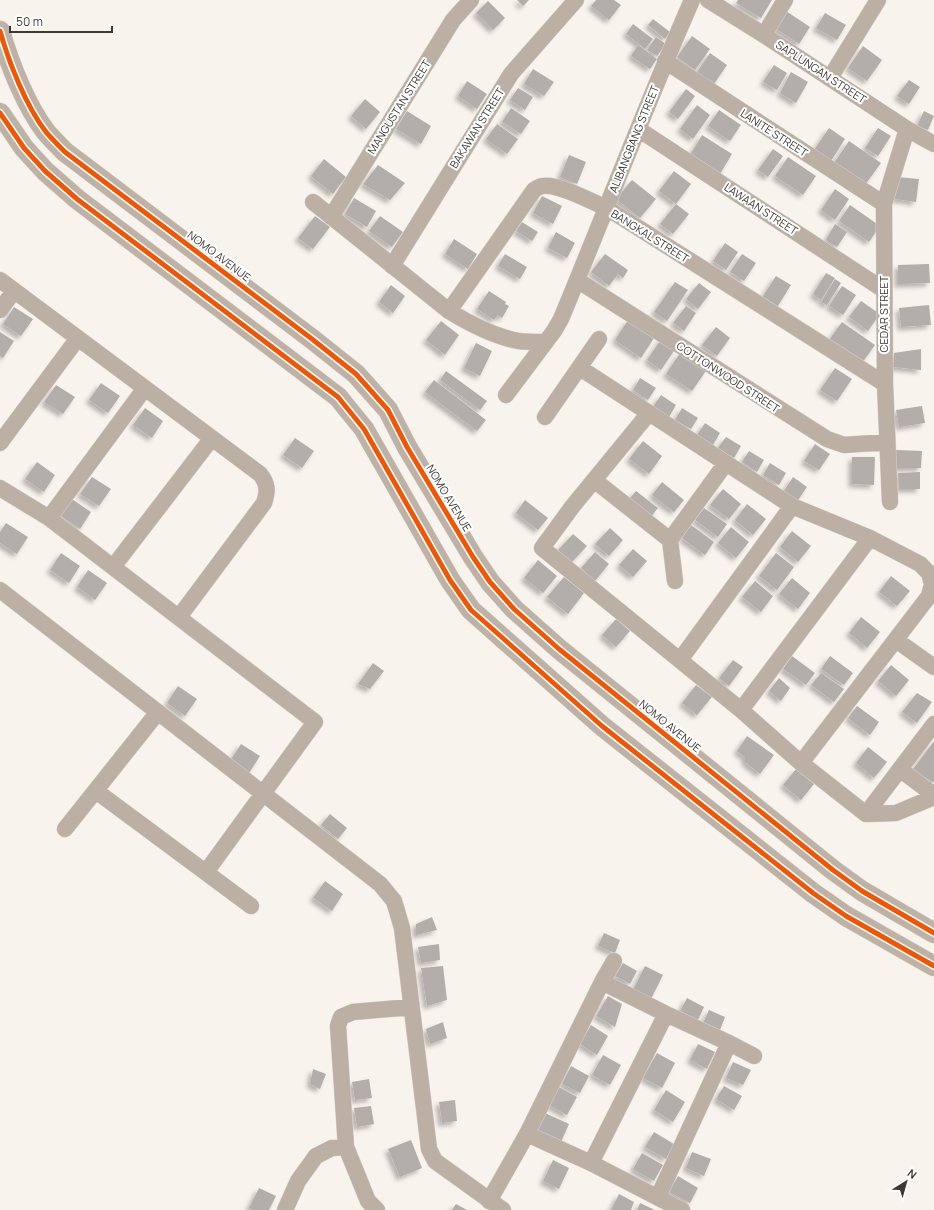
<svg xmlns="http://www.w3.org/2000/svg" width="934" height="1210" font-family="Manrope,sans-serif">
	<defs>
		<filter id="shadow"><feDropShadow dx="-3.5" dy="3.5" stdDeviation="2" flood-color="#0004"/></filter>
	</defs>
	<rect width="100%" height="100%" fill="#f9f3ed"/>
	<!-- building -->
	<path fill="#b3aea9" filter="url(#shadow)" d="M517 0H529L523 6Z
		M596 0H614L621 5 609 20 591 6Z
		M738 0H772L761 18 736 3Z
		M488 1 505 18 493 30 476 13Z
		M786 11 810 27 799 44 775 28Z
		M825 13 846 25 837 40 816 28Z
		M653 19 670 32 665 39 648 25Z
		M633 24 653 39 645 49 626 34Z
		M692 36 710 49 695 70 677 57Z
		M656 37 666 44 657 56 647 50Z
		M638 45 657 59 650 69 631 56Z
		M863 46 882 60 867 81 848 68Z
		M710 53 727 65 714 84 697 72Z
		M774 65 787 73 777 90 763 82Z
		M533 69 554 82 544 96 524 84Z
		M791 72 808 82 796 103 780 93Z
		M909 80 920 87 909 104 897 96Z
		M467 81 487 94 477 109 458 96Z
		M518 88 533 97 525 110 510 100Z
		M686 89 695 96 678 119 669 112Z
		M365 99 380 112 366 129 351 116Z
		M697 105 710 115 693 139 680 129Z
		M511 108 530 121 521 134 502 122Z
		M719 110 741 125 730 141 708 126Z
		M407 111 431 126 421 144 396 129Z
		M924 111 934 116 928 130 917 126Z
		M497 124 518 139 507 154 486 139Z
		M829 128 845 139 831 161 814 150Z
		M878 128 891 136 878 156 865 148Z
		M702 135 732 154 720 174 690 155Z
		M849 141 881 163 865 185 834 163Z
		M773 149 783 156 768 177 758 170Z
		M569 155 586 162 577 184 560 177Z
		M788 157 816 176 803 195 775 176Z
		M324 159 346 177 333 194 311 176Z
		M378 165 405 183 390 200 363 184Z
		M674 171 691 184 676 204 659 191Z
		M897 177 919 179 916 202 895 199Z
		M632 180 656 199 640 218 616 199Z
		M835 189 849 199 835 220 821 210Z
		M542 196 562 206 553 224 533 213Z
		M354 198 376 211 367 227 345 214Z
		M676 204 689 214 673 234 660 224Z
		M850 205 880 226 869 242 839 221Z
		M315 216 330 227 313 249 298 238Z
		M380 216 403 232 392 247 369 231Z
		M522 222 538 232 532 241 516 231Z
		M835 224 847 232 837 247 826 240Z
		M556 232 575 243 567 258 548 248Z
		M454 239 477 254 468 269 445 254Z
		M725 243 738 252 726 270 713 261Z
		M505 254 527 267 520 279 498 266Z
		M605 254 628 270 623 278 618 274 609 286 591 272Z
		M742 254 756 263 744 281 730 272Z
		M929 264 930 283 898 284V265Z
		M826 273 835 278 821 300 813 294Z
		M776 276 791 285 776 309 761 299Z
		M835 279 841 283 827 305 821 302Z
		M675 282 688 290 667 321 654 312Z
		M699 283 711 292 698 309 686 299Z
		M391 285 405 296 393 313 379 302Z
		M842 286 856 295 843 315 829 306Z
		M489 291 506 302 505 304 509 306 502 318 498 315 494 320 477 309Z
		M861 301 880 314 868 331 849 317Z
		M929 305 931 325 901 327 899 308Z
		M686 306 696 313 684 331 673 323Z
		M14 307 33 319 21 336 3 324Z
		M628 320 654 338 641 358 615 340Z
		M441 321 459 335 445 355 426 340Z
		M842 322 875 345 862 363 829 340Z
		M716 327 730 338 717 356 702 345Z
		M0 332 14 341 3 358 0 356Z
		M662 338 676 348 661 370 647 360Z
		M476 343 492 351 480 376 464 368Z
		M921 349V370L893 367 894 353Z
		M680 353 706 371 692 391 666 374Z
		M835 368 852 379 837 401 820 390Z
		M446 371 487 401 480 410 440 380Z
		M640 378 656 388 648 400 633 390Z
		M434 380 486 420 477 431 425 392Z
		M101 383 120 396 108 413 89 400Z
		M56 385 75 397 63 414 44 402Z
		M661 395 676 405 669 417 653 407Z
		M922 406 925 423 899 427 896 410Z
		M145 408 163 421 152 438 133 425Z
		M682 408 698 418 691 429 675 420Z
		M705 423 720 433 713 445 697 435Z
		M726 437 741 446 734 458 718 448Z
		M295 438 314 451 302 468 283 455Z
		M643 441 662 456 649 474 629 459Z
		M815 444 830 454 819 470 804 461Z
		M896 450 922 451 921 468H896Z
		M749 451 764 460 757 472 742 462Z
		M852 457H875L874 485 852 484Z
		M37 462 55 475 44 492 25 479Z
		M770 463 786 473 779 485 763 475Z
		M920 472V489H899L898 473Z
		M92 477 111 489 99 506 80 494Z
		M793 477 807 487 796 503 782 494Z
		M662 482 684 500 674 512 652 495Z
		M723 489 741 504 729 519 710 505Z
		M636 491 658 508 648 520 626 503Z
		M72 499 91 512 80 529 61 516Z
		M525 500 548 518 538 530 516 513Z
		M747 504 766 519 753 535 735 520Z
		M704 508 727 524 718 537 695 520Z
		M6 523 28 537 17 554 0 543V532Z
		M691 525 714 542 705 555 682 538Z
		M731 527 749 542 736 558 718 543Z
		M610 528 623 540 609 556 595 544Z
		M792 531 811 546 798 562 780 547Z
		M573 534 587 546 572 562 558 550Z
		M633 549 647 561 633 577 619 565Z
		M595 552 609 564 595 581 581 568Z
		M61 553 80 566 69 583 50 570Z
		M776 553 794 567 777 590 759 576Z
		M538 560 557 576 543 593 524 578Z
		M88 570 107 583 95 600 77 587Z
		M891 576 910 591 897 606 879 592Z
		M564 577 584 593 568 614 547 597Z
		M792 578 810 593 798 609 779 594Z
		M755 581 773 596 761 612 742 597Z
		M861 617 880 632 867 648 849 633Z
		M616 619 630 631 616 647 602 635Z
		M792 656 815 673 806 685 783 669Z
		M830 656 853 673 844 685 821 669Z
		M733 660 743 667 729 686 719 678Z
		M373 663 384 671 370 689 358 684Z
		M891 665 909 680 896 696 878 681Z
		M821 673 844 689 834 702 811 685Z
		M779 678 790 688 781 701 769 691Z
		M696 685 712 697 697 715 682 703Z
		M178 686 197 699 185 716 167 703Z
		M917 693 932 702 917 723 902 712Z
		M857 706 879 722 870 735 848 718Z
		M747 736 774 755 760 774 745 762V757L737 751Z
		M934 741V781L933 783 913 769Z
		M241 744 260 756 249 773 230 761Z
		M868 747 887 762 874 778 856 763Z
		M796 769 814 784 801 800 783 785Z
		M330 814 347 828 338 839 321 825Z
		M325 881 343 894 332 911 313 898Z
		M432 917 437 930 416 935V924Z
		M604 933 620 940 615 953 598 946Z
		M439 944 440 960 421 963 418 947Z
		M623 963 637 971 630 984 615 976Z
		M443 966 447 1000 427 1006 421 968Z
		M645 966 663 975 650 1001 632 992Z
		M608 996 622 1004 615 1027 596 1016Z
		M687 998 704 1007 698 1020 680 1011Z
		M709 1010 725 1017 720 1030 703 1023Z
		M443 1022 447 1038 430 1044 426 1029Z
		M591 1025 608 1036 597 1055 580 1044Z
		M698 1044 715 1052 707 1069 690 1060Z
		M657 1053 675 1063 662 1088 643 1078Z
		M603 1055 621 1065 610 1085 592 1075Z
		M733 1062 751 1070 743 1085 726 1078Z
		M571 1066 589 1076 580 1093 562 1084Z
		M313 1069 326 1074 320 1089 310 1084Z
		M369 1079 372 1098 355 1100 352 1082Z
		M724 1086 742 1096 734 1110 716 1099Z
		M559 1087 577 1097 567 1115 549 1105Z
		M666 1090 685 1102 673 1122 654 1110Z
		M455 1100 457 1121 442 1123 439 1102Z
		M371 1106 374 1124 357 1127 354 1108Z
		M545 1113 569 1124 561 1142 537 1130Z
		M654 1132 674 1144 666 1159 645 1147Z
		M411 1140 422 1168 400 1177 388 1149Z
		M692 1152 711 1159 704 1176 686 1168Z
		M642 1153 663 1165 654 1181 633 1169Z
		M553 1160 569 1168 559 1189 543 1181Z
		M678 1176 698 1188 690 1203 669 1192Z
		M259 1188 276 1196 269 1210H252L249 1208Z
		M619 1194 634 1202 631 1210H611Z
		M640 1203 655 1210H637Z
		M456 1204 467 1210H452Z"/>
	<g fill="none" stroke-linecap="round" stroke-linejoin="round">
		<!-- minor casing -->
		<g stroke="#d6d1cc" stroke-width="17">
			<path id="minor" d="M708 0 764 35 907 129 934 144
				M764 35 785 0
				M665 61 884 204
				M830 78 878 0
				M638 129 884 290
				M313 202 449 311C470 324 493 336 518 341 527 342 537 342 546 342
				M331 217 453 20 471 0
				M392 266 511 74 576 0
				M0 280 260 474C268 484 268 491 264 503L179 617
				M577 280 827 439 844 445 887 442
				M0 310 14 291
				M449 311 534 190C537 188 540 186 543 186 558 183 592 202 607 208L885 384
				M580 368 792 506 870 538 920 564 929 573 932 584 929 596 801 763
				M506 395 554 331 561 319C605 213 646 105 692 0
				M649 413 572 507 542 548 741 710 801 763 866 814 896 813 934 797
				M545 417 599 339
				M0 443 78 338
				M594 480 670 540
				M0 488 49 518 315 722 206 872
				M890 502 885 384 884 204 907 129
				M49 518 145 388
				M113 567 212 438
				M675 581 670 540 726 463
				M0 590 380 884 394 901 402 928 429 1149 435 1161 503 1210
				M896 640 934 667
				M680 660 792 506
				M741 710 870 538
				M901 770 934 795
				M96 791 251 906
				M866 814 934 724
				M65 829 158 712
				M602 982 666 1014 729 1043 754 1056
				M527 1134 591 1163 682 1210
				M591 1163 666 1014
				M658 1197 729 1043
				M489 1201 527 1134 602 982 614 961
				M285 1210 298 1181 316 1156 332 1148 346 1147
				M377 1210 368 1201 346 1147 338 1026 341 1017 353 1012 411 1007"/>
		</g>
		<!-- major casing -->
		<g stroke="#d6d1cc" stroke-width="21">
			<path id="major" d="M0 31C9 63 26 106 46 132 52 139 59 146 65 152L312 339 356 374 388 410 407 447 473 557 490 582 514 609 559 649 833 870 862 891 934 933
				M0 113 24 148 45 171 77 199 338 397 364 429 450 580 471 610 602 726 813 893 846 916 934 966"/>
		</g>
		<!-- minor -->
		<use href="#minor" stroke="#bcb0a4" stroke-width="16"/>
		<!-- major -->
		<use href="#major" stroke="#beb2a6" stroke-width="20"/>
		<!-- cycleway casing -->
		<g stroke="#fff" stroke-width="8">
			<path id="cycleway" d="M0 31C9 63 26 106 46 132 52 139 59 146 65 152L312 339 356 374 388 410 407 447 473 557 490 582 514 609 559 649 833 870 862 891 934 933
				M0 113 24 148 45 171 77 199 338 397 364 429 450 580 471 610 602 726 813 893 846 916 934 966"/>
		</g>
		<!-- cycleway -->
		<use href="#cycleway" stroke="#e8590c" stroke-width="5"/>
	</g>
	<g text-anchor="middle" stroke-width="4" stroke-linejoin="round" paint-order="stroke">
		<!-- street labels -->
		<g font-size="11" fill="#3d3833" stroke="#fff">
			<text transform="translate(821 72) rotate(33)" y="4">SAPLUNGAN STREET</text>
			<text transform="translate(399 107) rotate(-58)" y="4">MANGUSTAN STREET</text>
			<text transform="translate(477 128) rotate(-58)" y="4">BAKAWAN STREET</text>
			<text transform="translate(774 133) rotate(33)" y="4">LANITE STREET</text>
			<text transform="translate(634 139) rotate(-68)" y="4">ALIBANGBANG STREET</text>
			<text transform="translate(761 209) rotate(33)" y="4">LAWAAN STREET</text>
			<text transform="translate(650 236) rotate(32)" y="4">BANGKAL STREET</text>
			<text transform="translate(219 256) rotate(37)" y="4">NOMO AVENUE</text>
			<text transform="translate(884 314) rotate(-90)" y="4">CEDAR STREET</text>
			<text transform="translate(728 377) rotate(33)" y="4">COTTONWOOD STREET</text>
			<text transform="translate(449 498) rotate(59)" y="4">NOMO AVENUE</text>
			<text transform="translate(670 726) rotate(39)" y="4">NOMO AVENUE</text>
		</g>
	</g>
	<!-- north arrow -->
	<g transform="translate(906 1182) rotate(37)" stroke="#ffffff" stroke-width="3" paint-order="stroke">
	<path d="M0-3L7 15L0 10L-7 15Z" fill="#3d3833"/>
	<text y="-6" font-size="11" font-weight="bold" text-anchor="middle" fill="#3d3833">N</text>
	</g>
	<!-- scale -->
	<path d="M10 26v6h102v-6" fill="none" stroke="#3d3833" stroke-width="2"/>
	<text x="16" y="26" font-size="12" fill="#3d3833" stroke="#ffffff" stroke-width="3" paint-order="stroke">50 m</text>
</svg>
